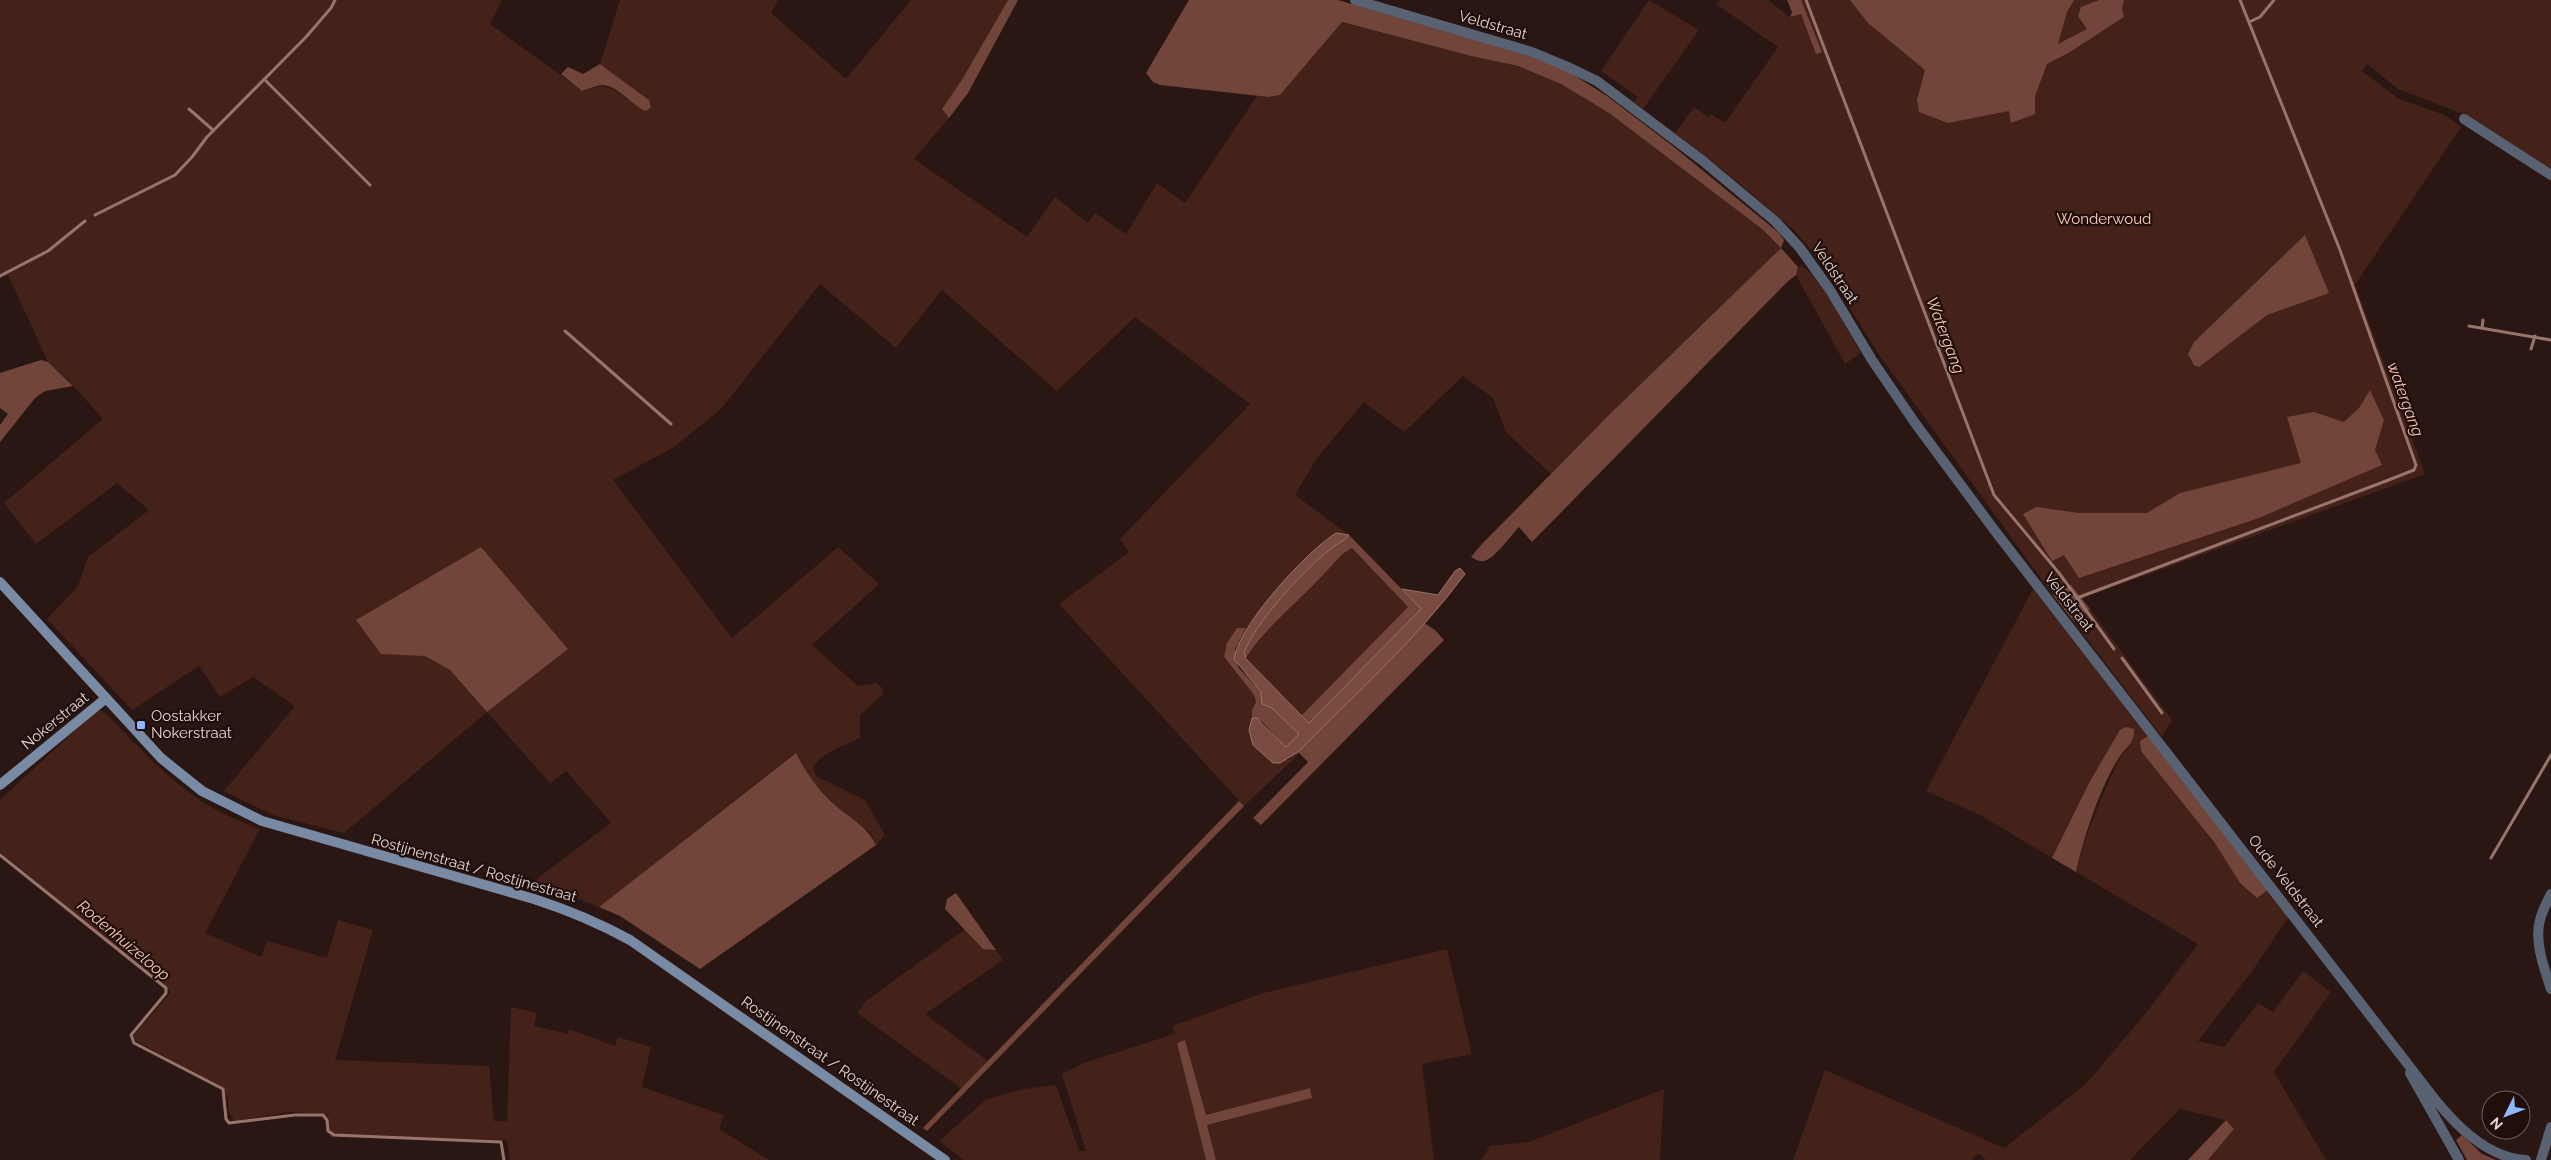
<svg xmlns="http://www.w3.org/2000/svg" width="2551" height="1160" font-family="Raleway,sans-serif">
	<rect width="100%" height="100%" fill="#2a1713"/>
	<!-- green -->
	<path fill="#442119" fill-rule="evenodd" d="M0 0H502L490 24 582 91C605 84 609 84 628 100H649L600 64 620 0H778L771 13 846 79 911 0H1008L963 78 942 109 949 118 914 159 1027 237 1055 197 1088 223 1095 213 1126 234 1157 183 1185 203 1257 96 1269 97 1280 95 1341 22 1471 56 1518 66 1561 84 1609 113 1661 152 1762 229 1781 248 1551 474 1506 432 1493 398 1463 376 1404 432 1364 402 1317 458 1295 495 1349 535 1336 533 1327 538 1246 628H1237L1224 658 1254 695 1256 702C1251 711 1252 720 1249 730L1288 760 1298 752 1300 753 1244 806 1059 604 1129 552 1120 539 1250 404 1135 317 1057 391 942 290 896 348 820 284 721 409 674 447 613 480 732 638 838 547 879 584 812 645 858 686 877 683 882 688 883 694 860 715V738C844 746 822 752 813 767L816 776 865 800 885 835 876 845 871 833 834 804 808 777 795 753 599 907 577 898 526 887 611 823 566 771 550 783 487 712 344 833 273 815 224 791 295 706 253 677 220 697 199 666 132 710 47 619 78 586 88 557 149 510 117 483 36 544 4 503 103 419 70 382 48 362 8 275 0 279ZM568 649 487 712 450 670 425 656Z
		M1649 0 1699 30 1643 109 1634 102 1638 97 1601 71Z
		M1720 0H1768L1790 17 1796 15 1790 0H2551V170L2466 115 2398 89 2367 64 2362 71 2399 99 2445 115 2461 127 2355 285 2425 474 2066 604 2058 593 2053 595 1880 356 1821 262 1794 230 1728 174 1675 133 1694 107 1708 117 1711 114 1725 123 1778 47 1716 4Z
		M1802 266C1819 275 1850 334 1861 353L1845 364 1796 275 1798 267Z
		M1352 548 1409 608 1302 715 1245 659C1267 626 1297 603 1324 574 1334 564 1340 555 1352 548Z
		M2033 589 2148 736 2140 742 2214 842 2240 883 2269 889 2289 916 2253 970 2198 1041 2224 1047 2258 1003 2273 1012 2303 971 2331 992 2274 1072 2326 1160H2208L2234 1129 2226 1120 2180 1109 2130 1160H1986L1978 1153 1972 1160H1793L1825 1070 2004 1148 2086 1084 2146 1013 2198 944 2076 872C2085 834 2100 800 2117 764 2122 753 2131 746 2134 735L2089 783 2052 858 1982 816 1926 791Z
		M2090 609 2172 720 2162 737 2074 622Z
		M96 711H102L108 715C137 746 166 777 201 801 219 813 240 821 260 829L205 933 261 957 267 941 327 958 338 920 373 930 335 1060 489 1066 494 1121H507L511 1007 537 1013 534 1026 568 1034 569 1029 615 1046 618 1037 651 1047 642 1087 724 1115 719 1129 769 1160H510L507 1140 330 1137 327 1114 289 1112 234 1121 229 1112 228 1097 216 1085 131 1038 171 992 0 852V800Z
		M965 929C975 939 981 952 996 950L1003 960 925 1014 988 1061 962 1089 857 1013 866 1001Z
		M1447 949 1472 1054 1422 1064 1434 1160H1216L1207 1125 1312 1098 1310 1088 1206 1115 1185 1040 1177 1043 1206 1160H964L939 1141 987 1099 1024 1089 1056 1085 1079 1151H1086L1062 1074 1084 1063 1174 1034 1175 1035 1173 1026 1260 994Z
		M1664 1089 1660 1160H1481L1490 1146 1529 1142Z"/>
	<!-- forest -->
	<path fill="#72453a" d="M1008 0H1018L968 93 949 118 942 109 963 78Z
		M1189 0H1338L1532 57 1569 72 1607 96 1674 147 1779 233 1784 240 1781 248 1798 267 1796 275 1787 282 1532 542 1519 527C1512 534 1493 561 1483 561 1479 562 1475 559 1471 557L1481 545 1609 415 1781 248 1762 229 1609 113 1561 84 1518 66 1471 56 1342 22 1280 95 1269 97 1160 85 1153 82 1146 73Z
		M1787 0H1801L1822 52 1816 54 1801 14 1790 17 1792 12Z
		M1850 0H2074L2067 12 2058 44 2087 29 2078 16 2081 7 2099 0H2124L2122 8 2124 17 2070 52 2047 64 2035 96V114L2011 123 2009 111 1948 123 1919 112 1917 100 1925 70 1868 23Z
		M600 64 649 100 651 107 646 111C632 106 618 85 602 85 595 86 588 89 582 91L561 74 568 67 583 74Z
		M2305 235 2329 293 2267 315 2199 367 2194 365 2188 354 2194 342Z
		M41 360 48 362 73 386 45 391 35 398 0 442V425L8 414 0 408V373Z
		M2370 390 2384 420 2375 450 2382 465 2259 518 2079 578 2064 555 2052 561 2023 514 2036 507 2079 513H2147L2180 493 2301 463 2287 417 2314 412 2344 422 2359 408Z
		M1349 535 1421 609 1309 723 1302 715 1408 607 1352 548C1339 555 1334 564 1324 574 1297 603 1267 626 1245 659L1244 652C1258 620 1300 574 1328 551 1335 545 1343 542 1349 535Z
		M481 547 568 649 487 712 450 670 425 656 381 654 356 620Z
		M2071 585 2090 609 2074 622 2053 595Z
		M1424 623 1435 630 1444 640 1261 825 1253 818 1308 762 1298 752Z
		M1237 628H1246L1235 649 1238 667 1261 692 1262 704 1272 708 1299 734 1286 747 1258 718H1252V710L1256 702 1254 695 1224 657 1227 643Z
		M2126 727 2134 729C2135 743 2127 746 2120 756 2100 787 2084 836 2076 872L2052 858 2089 783 2120 730Z
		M2148 736 2269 889 2257 898 2240 883 2214 842 2141 751 2140 741Z
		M796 753C806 773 818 790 835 805 850 818 868 827 876 845L700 969 620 916 599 907Z
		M1239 801 1244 806 927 1131 923 1128Z
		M956 893 996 950 983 949 945 909 947 899Z
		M1185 1040 1206 1115 1310 1088 1312 1098 1207 1125 1216 1160H1206L1177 1043Z
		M2226 1120 2234 1129 2208 1160H2188Z
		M2462 1135 2482 1154 2496 1160H2467L2456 1140Z"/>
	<!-- water -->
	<path fill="#794b41" stroke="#98746c" d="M1336 533 1349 535C1343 542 1335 545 1328 551 1300 574 1258 620 1244 652L1246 659 1309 723 1421 609 1402 589 1438 595 1455 571 1460 568 1465 574C1417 639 1355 694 1298 752L1280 763H1273L1253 745 1249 730 1252 718H1258L1261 723 1286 747 1299 734 1272 708 1262 704 1261 692 1234 659C1238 626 1307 551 1336 533Z"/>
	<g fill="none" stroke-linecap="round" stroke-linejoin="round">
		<!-- stream -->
		<path stroke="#98746c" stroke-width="3" d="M1806 0 1994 495 2059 573 2114 649
			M2249 22 2260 17 2274 0
			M264 79 370 185
			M189 109 213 130
			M95 215 175 175 192 157 207 137 306 37 331 8 335 0
			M0 276 48 251 85 221
			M2469 326 2551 340
			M2482 328 2483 320
			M565 331 671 424
			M2531 349 2535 336
			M2077 598 2386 481 2414 470 2416 465 2340 250 2240 0
			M2122 658 2162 713
			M0 855 166 988V993L131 1035 134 1043 223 1089 226 1119 229 1123 295 1115H323L327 1120 328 1131 334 1135 501 1142 504 1160
			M2491 858 2551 755"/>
		<!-- street -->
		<path stroke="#586273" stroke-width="10" d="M1355 0 1532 52 1568 67 1597 81 1703 161 1775 221 1800 248 1830 290 1872 360 1915 423 1995 531 2396 1049C2429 1090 2469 1157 2526 1160
			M2464 119 2551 175
			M2551 894C2547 902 2542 911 2540 920 2534 941 2544 968 2551 989
			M2410 1073 2459 1160
			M2541 1160 2551 1127"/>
		<!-- secondary -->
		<path stroke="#798aa4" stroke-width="10" d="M0 582 161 758 202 791 262 821 534 899C568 910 599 923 630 940L945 1160
			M0 785 105 699"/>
	</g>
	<!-- markers -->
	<rect fill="#8db9fc" stroke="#200e0a" stroke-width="2" x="136" y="720" width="10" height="10" rx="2.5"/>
	<g text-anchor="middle" stroke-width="4.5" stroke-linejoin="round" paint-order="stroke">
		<!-- street labels -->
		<g font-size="15" fill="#e2d4d1" stroke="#200e0a">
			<text transform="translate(1493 25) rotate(16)" y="5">Veldstraat</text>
			<text transform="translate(1835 273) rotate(56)" y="5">Veldstraat</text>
			<text transform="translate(2069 602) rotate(52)" y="5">Veldstraat</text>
			<text transform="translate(55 721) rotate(-39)" y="5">Nokerstraat</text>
			<text transform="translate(474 868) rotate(16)" y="5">Rostijnenstraat / Rostijnestraat</text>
			<text transform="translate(2286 881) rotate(52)" y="5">Oude Veldstraat</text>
			<text transform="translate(830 1061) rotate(35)" y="5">Rostijnenstraat / Rostijnestraat</text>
		</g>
		<!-- park labels -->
		<g font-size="15" fill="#fcccc0" stroke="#200e0a">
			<text x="2104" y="224">Wonderwoud</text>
		</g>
		<!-- poi labels -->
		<g font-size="15" fill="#e2d4d1" stroke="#200e0a" text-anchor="start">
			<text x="151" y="721">Oostakker<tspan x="151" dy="17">Nokerstraat</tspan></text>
		</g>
		<!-- water labels -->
		<g font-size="16" font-style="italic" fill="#f5c6ba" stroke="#200e0a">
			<text transform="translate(1946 335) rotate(69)" y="6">Watergang</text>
			<text transform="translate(2406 399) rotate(70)" y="6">watergang</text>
			<text transform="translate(124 940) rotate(40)" y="6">Rodenhuizeloop</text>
		</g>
	</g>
	<!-- north arrow -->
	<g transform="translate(2506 1115) rotate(228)"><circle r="24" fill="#200e0a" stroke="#6e5d5a"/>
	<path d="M0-4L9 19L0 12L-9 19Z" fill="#8db9fc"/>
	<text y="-8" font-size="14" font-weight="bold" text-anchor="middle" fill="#e2d4d1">N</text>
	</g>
</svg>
